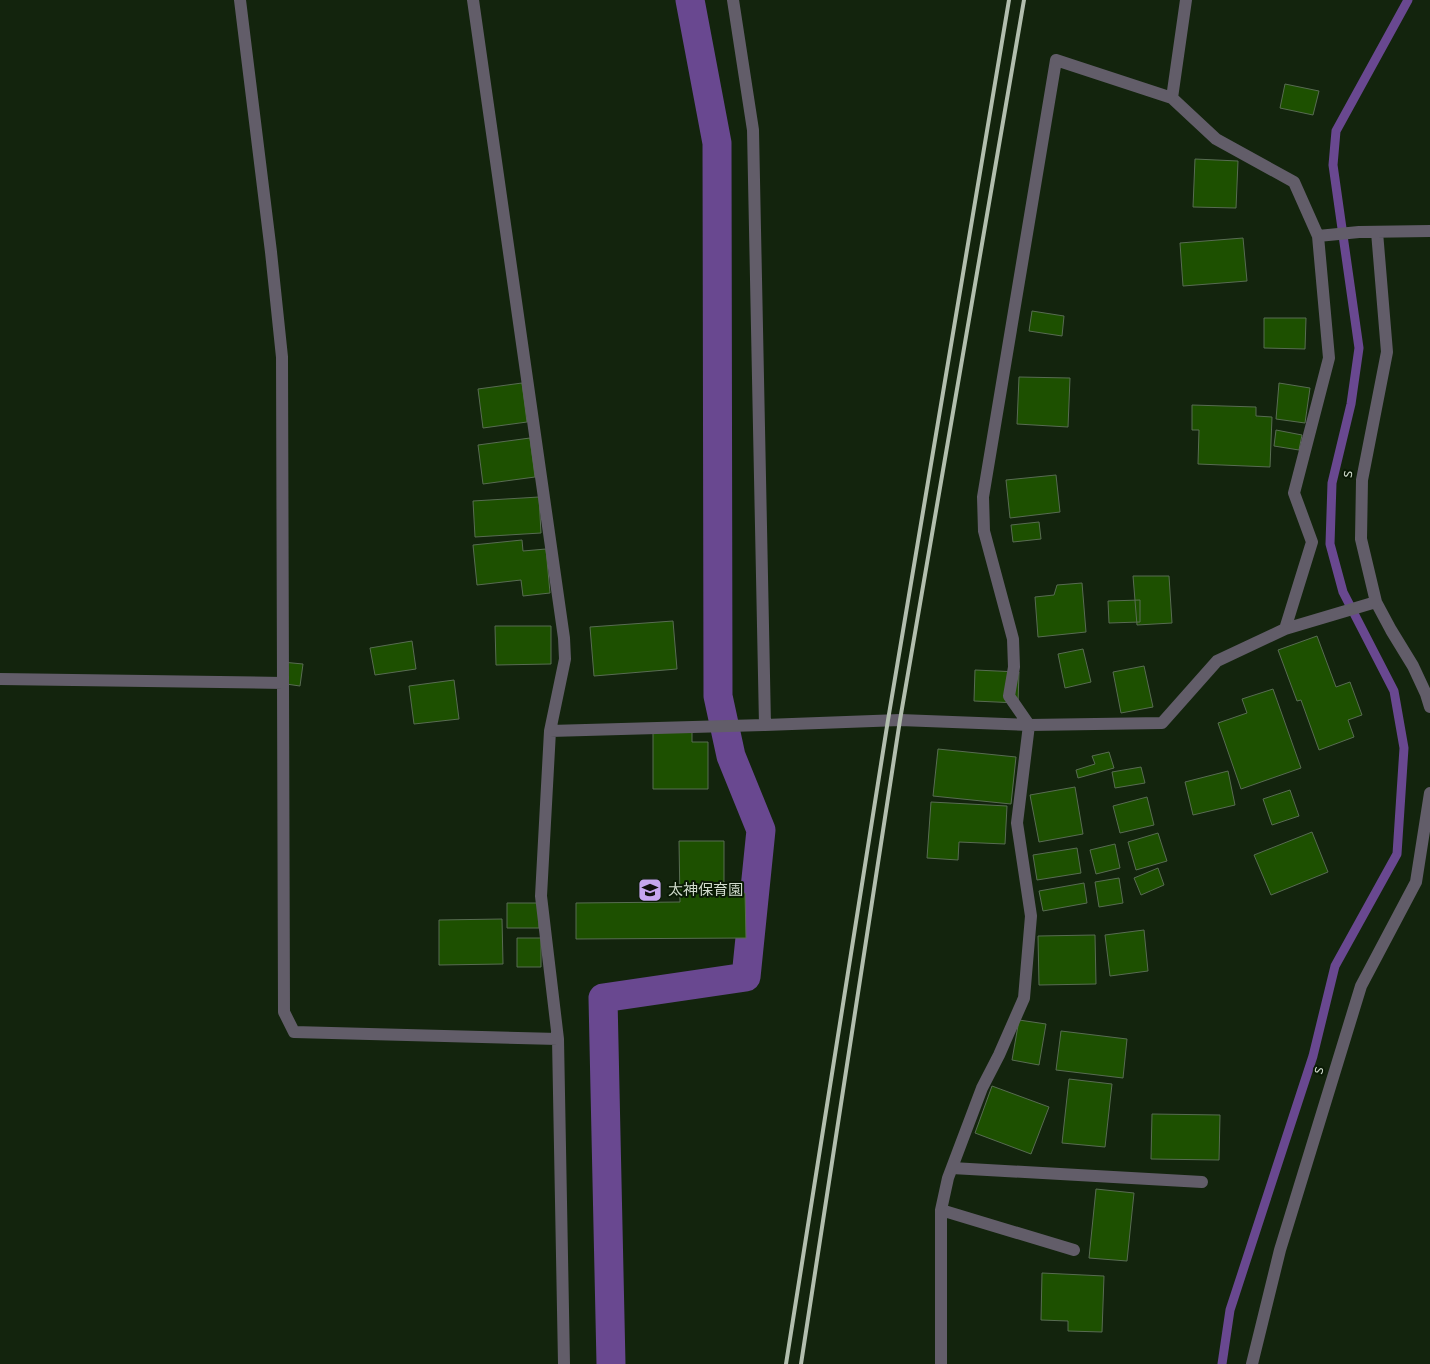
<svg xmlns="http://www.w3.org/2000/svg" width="1430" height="1364" font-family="'Open Sans','Noto Sans JP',sans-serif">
	<rect width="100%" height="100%" fill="#13240d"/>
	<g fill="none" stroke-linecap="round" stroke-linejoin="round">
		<!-- stream -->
		<path stroke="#694890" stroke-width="9" d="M1222 1364 1230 1310 1313 1056 1335 966 1397 854 1404 748 1394 691 1343 592 1330 544 1332 483 1351 404 1359 348 1333 165 1336 131 1408 0"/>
		<!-- canal -->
		<path stroke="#694890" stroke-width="29" d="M611 1364 603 998 746 977 761 830 731 756 718 696 717 143 690 0"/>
	</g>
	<!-- building -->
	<path fill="#1d5000" stroke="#586c52" d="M1285 84 1319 91 1313 115 1280 108Z
		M1195 159 1238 161 1236 208 1193 207Z
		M1243 238 1247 281 1183 286 1180 243Z
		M1032 311 1064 316 1062 336 1029 331Z
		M1264 318H1306L1305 349 1264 348Z
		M1019 377 1070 378 1068 427 1017 424Z
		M522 383 527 422 483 428 478 389Z
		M1279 383 1310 388 1305 423 1276 419Z
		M1192 405 1256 407V416L1272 417 1270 467 1198 464 1199 430H1192Z
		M1276 430 1302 435 1299 450 1274 446Z
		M530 438 535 477 483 484 478 445Z
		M1056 475 1060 512 1010 518 1006 480Z
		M539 497 541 533 475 537 473 501Z
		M1039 522 1041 539 1013 542 1011 525Z
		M522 540 523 551 546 549 550 593 523 596 521 580 477 585 473 545Z
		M1133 576H1169L1172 623 1137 625Z
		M1082 583 1086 632 1038 637 1035 597 1054 595 1057 585Z
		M1140 600V622L1109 623 1108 601Z
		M673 621 677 669 594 676 590 627Z
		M495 626H551V664L496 665Z
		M1317 636 1336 687 1350 682 1362 715 1348 720 1354 737 1319 750 1301 700 1297 701 1278 650Z
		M412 641 416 669 375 675 370 648Z
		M1083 649 1091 682 1065 688 1058 654Z
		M282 662 303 664 300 686 279 683Z
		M1144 666 1153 707 1121 713 1113 672Z
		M975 670 1019 672 1018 703 974 701Z
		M454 680 459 719 414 724 409 686Z
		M1273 689 1301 768 1241 789 1218 723 1247 713 1242 699Z
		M653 727 692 728V742H708V789H653Z
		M938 749 1016 757 1011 804 933 796Z
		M1109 752 1114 768 1078 778 1076 770 1095 764 1092 756Z
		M1141 767 1145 783 1115 788 1112 772Z
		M1228 771 1235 805 1193 815 1185 782Z
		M1075 787 1083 834 1039 842 1030 795Z
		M1290 790 1299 816 1272 825 1263 799Z
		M1147 797 1154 825 1120 833 1113 806Z
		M931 802 1007 806 1005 844 959 842 958 860 927 858Z
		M1312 832 1328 872 1271 895 1254 855Z
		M1158 833 1167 861 1136 870 1128 842Z
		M679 841H724V893H745L746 938 576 939V903L680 902Z
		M1115 844 1120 868 1096 874 1090 850Z
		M1077 848 1081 873 1037 880 1033 855Z
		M1158 868 1164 885 1141 895 1134 878Z
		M1119 878 1123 903 1099 907 1095 882Z
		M1084 883 1087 903 1043 911 1039 891Z
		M507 903H539V928H507Z
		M502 919 503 964 439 965V920Z
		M1144 930 1148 971 1110 976 1105 935Z
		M1095 935 1096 984 1039 985 1038 936Z
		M517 938H541V967H517Z
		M1019 1020 1046 1024 1039 1065 1012 1060Z
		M1061 1031 1127 1039 1123 1078 1056 1070Z
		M1069 1079 1112 1084 1105 1147 1062 1143Z
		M992 1086 1049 1107 1031 1154 975 1133Z
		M1152 1114 1220 1115 1219 1160 1151 1159Z
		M1096 1189 1134 1193 1127 1261 1089 1258Z
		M1042 1273 1104 1276 1102 1332 1068 1331V1321L1041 1320Z"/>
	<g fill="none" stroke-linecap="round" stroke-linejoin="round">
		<!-- minor -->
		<path stroke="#625d69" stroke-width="12" d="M240 0 271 252 282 357 284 1012 294 1032 558 1039
			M473 0 564 638 565 659 550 731 541 896 558 1039 564 1364
			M733 0 753 130 765 725
			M1172 98 1186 0
			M1377 232 1387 352 1362 480 1361 539 1376 602 1391 630 1413 666 1426 694 1430 707
			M1318 236 1329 358 1294 493 1312 542 1285 629 1376 602
			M0 679 283 683
			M550 731 765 725 900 720 1029 725 1162 723 1217 661 1285 629
			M952 1168 1202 1182
			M941 1210 1074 1250
			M941 1364V1210L948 1178 982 1088 999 1055 1024 998 1031 916 1017 823 1029 725 1009 696 1014 667 1013 639 984 531 983 497 1056 60 1172 98 1216 139 1294 182 1318 236 1359 232 1430 231
			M1252 1364 1280 1250 1361 986 1416 882 1430 793"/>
		<!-- rail -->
		<path stroke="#b2beae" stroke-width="4" d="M786 1364 888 720 1009 0
			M801 1364 900 720 1024 0"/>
	</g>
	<!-- icons -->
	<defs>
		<g id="school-square" transform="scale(1.25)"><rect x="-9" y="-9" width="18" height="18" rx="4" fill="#c6a6f0" stroke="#0a1a05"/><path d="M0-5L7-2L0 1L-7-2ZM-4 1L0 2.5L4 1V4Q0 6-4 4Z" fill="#111"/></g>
	</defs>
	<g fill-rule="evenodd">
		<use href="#school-square" x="650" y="890"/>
	</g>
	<g text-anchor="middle" stroke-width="4" stroke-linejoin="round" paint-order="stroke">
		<!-- street labels -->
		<g font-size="15" fill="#d0dbcc" stroke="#0a1a05">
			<text transform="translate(1347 474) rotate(-82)" y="5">s</text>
			<text transform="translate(1318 1070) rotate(-73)" y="5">s</text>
		</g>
		<!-- poi labels -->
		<g font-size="15" fill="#d0dbcc" stroke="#0a1a05" text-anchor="start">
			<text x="668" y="895">太神保育園</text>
		</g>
	</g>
</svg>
